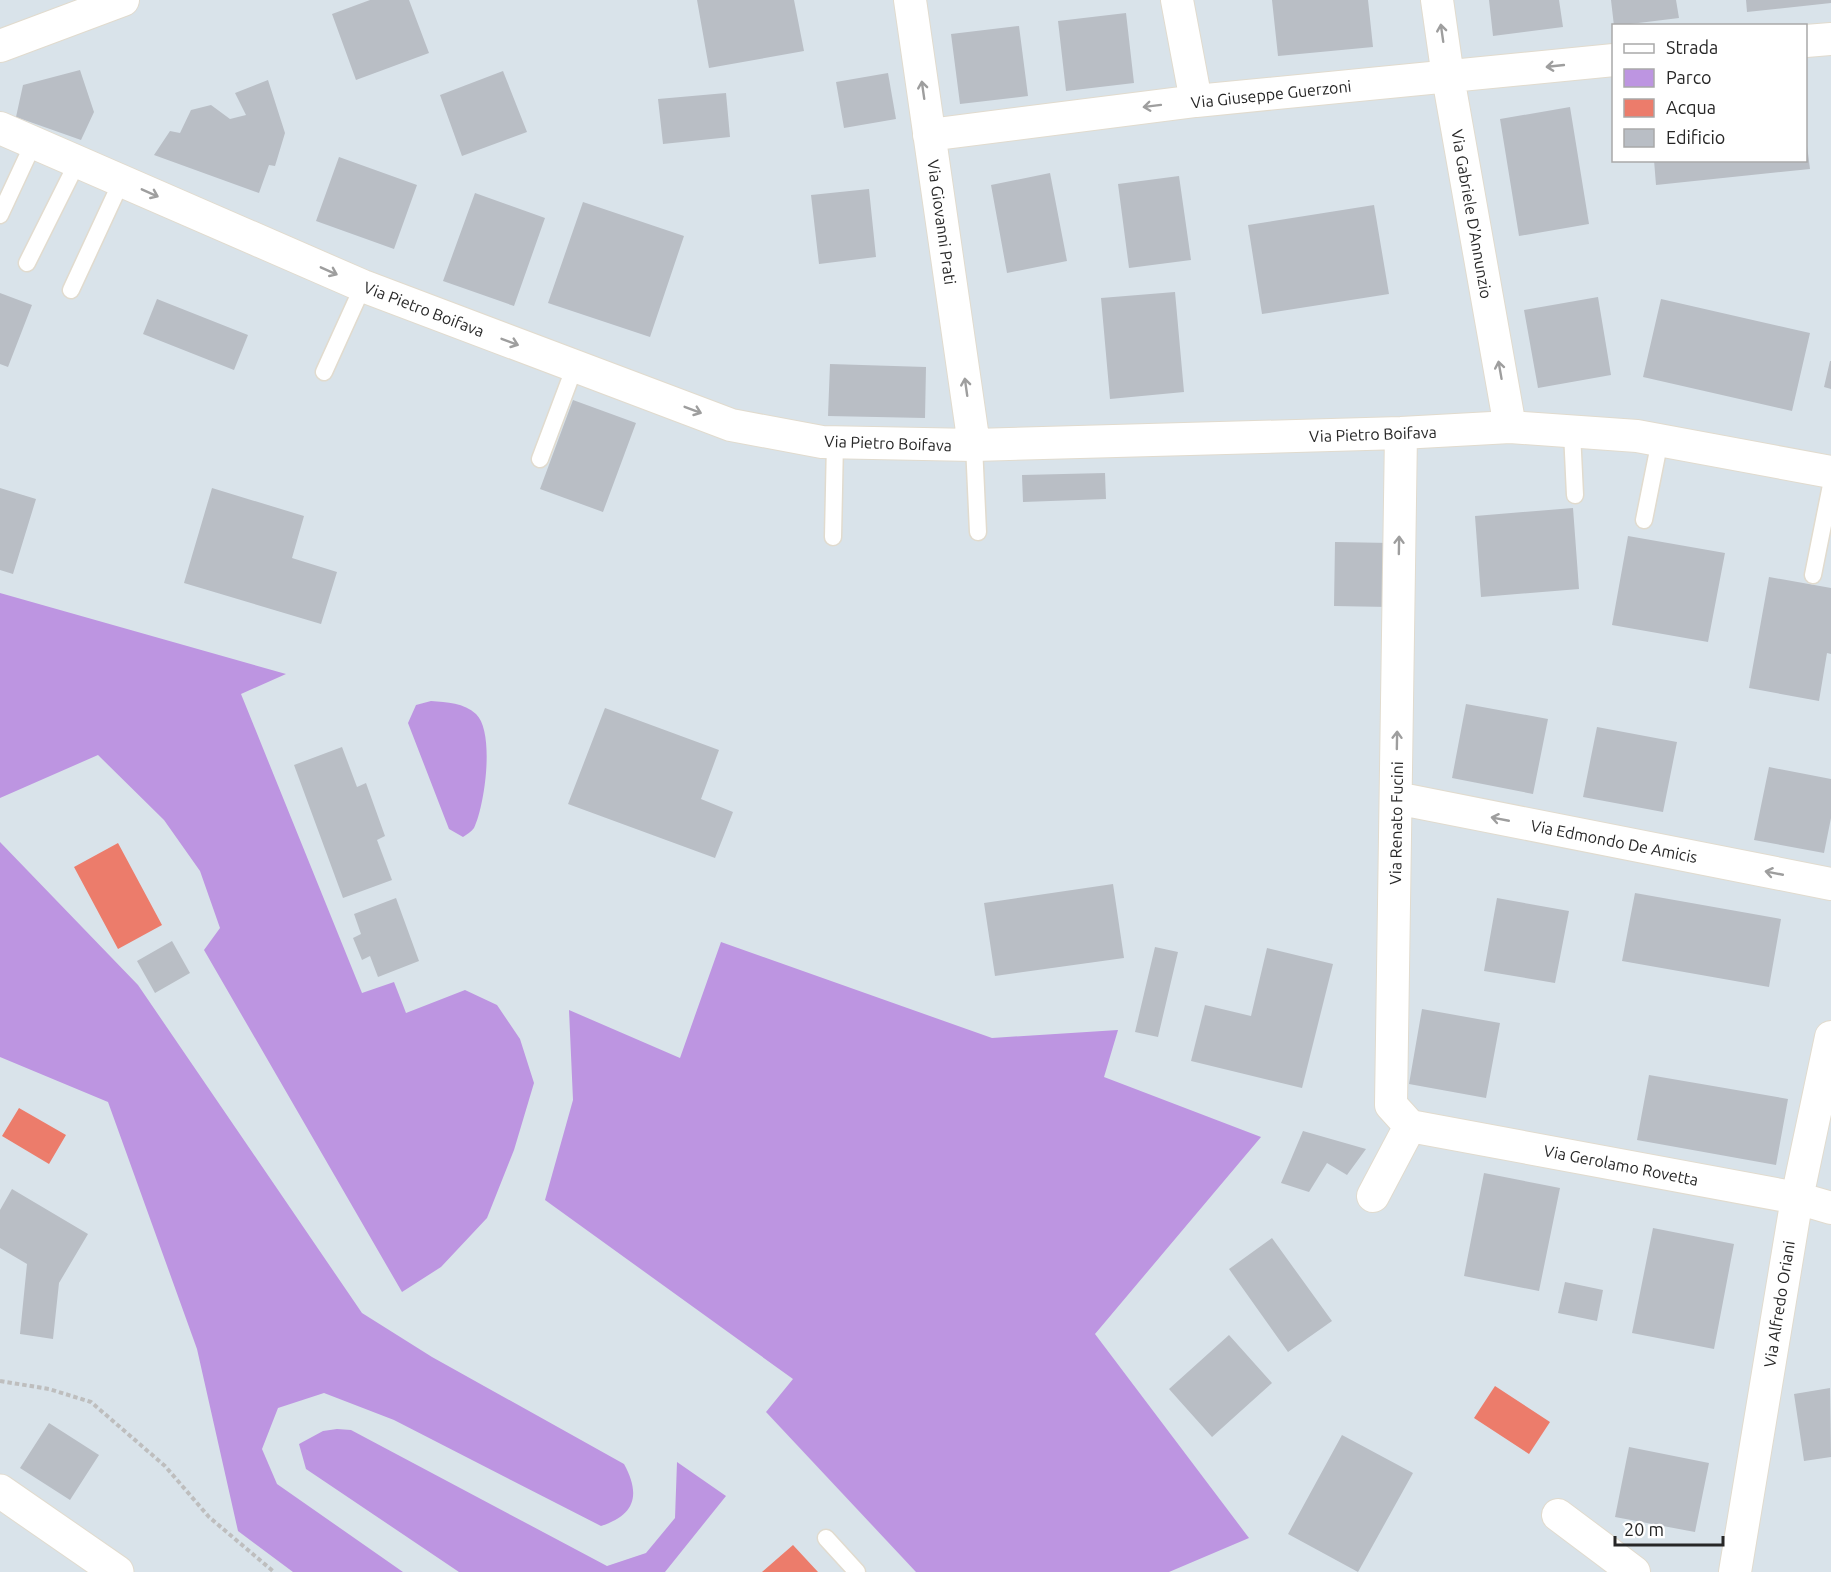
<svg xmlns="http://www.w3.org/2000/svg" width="1831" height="1572" font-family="Ubuntu,sans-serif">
	<rect width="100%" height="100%" fill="#d9e3ea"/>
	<!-- green -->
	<path fill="#bd95e1" d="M0 593 286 674 241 694 362 993 394 982 406 1013 465 990 497 1005 520 1039 534 1083 514 1150 487 1218 441 1267 402 1292 204 950 220 928 200 871 164 820 98 755 0 798Z
		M431 701C447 702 464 703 476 714 495 732 485 805 474 828 471 832 467 834 463 837L449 829 408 723 416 705Z
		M0 842 138 985 362 1313 432 1357 624 1464C641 1495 635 1515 601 1526L394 1420 324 1393 278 1408 262 1449 277 1484 403 1572H293L238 1531 197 1349 108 1102 0 1057Z
		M721 942 992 1038 1118 1030 1104 1077 1261 1137 1095 1334 1249 1538 1169 1572H916L766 1412 793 1379 545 1200 573 1100 569 1010 680 1058Z
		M337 1429 351 1430 607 1566 646 1553 675 1518 677 1462 726 1496 665 1572H459L306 1469 299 1444 323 1431Z"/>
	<!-- water -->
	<path fill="#ec7c6b" d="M118 843 162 925 118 949 74 867Z
		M19 1108 66 1135 49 1164 2 1136Z
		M1495 1386 1550 1422 1529 1454 1474 1418Z
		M793 1545 818 1572H762Z"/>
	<!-- building -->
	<path fill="#b9bec5" d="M370 0H409L429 53 356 80 332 14Z
		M697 0H794L804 51 709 68Z
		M1272 0H1368L1373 47 1278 56Z
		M1489 0H1559L1563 27 1493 36Z
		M1611 0H1676L1679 18 1614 26Z
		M1746 0H1831V3L1747 12Z
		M1126 13 1134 83 1066 91 1058 21Z
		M1019 26 1028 96 960 104 951 34Z
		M80 70 94 112 81 140 16 117 23 85Z
		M503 71 527 132 462 156 440 95Z
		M888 73 896 119 844 128 836 82Z
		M268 80 285 133 275 166 269 165 259 193 154 155 170 131 180 133 191 110 211 105 230 119 246 115 235 93Z
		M726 93 730 137 663 144 658 99Z
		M1570 107 1589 224 1519 236 1500 119Z
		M1806 138 1810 169 1656 185 1654 160H1806Z
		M339 157 417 185 394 249 316 221Z
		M1050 173 1067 261 1007 273 991 185Z
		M1179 176 1191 260 1129 268 1118 184Z
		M869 189 876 257 819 264 811 195Z
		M475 193 545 218 514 306 443 281Z
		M583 202 684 236 650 337 548 303Z
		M1374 205 1389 294 1262 314 1248 225Z
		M1175 292 1184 392 1110 399 1101 298Z
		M0 293 32 305 8 367 0 364Z
		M1598 297 1611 375 1538 388 1524 310Z
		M157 299 248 335 234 370 143 334Z
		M1661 299 1810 333 1792 411 1643 377Z
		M1830 361H1831V389L1824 387Z
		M830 364 926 367 925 418 828 416Z
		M573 400 636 423 603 512 540 489Z
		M1105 473 1106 499 1023 502 1022 475Z
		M0 488 36 499 13 574 0 570Z
		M212 488 304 516 292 558 337 572 321 624 184 583Z
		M1573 508 1579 589 1481 597 1475 516Z
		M1628 536 1725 553 1708 642 1612 625Z
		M1335 542 1391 543 1389 607 1334 606Z
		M1769 577 1831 588V654L1827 653 1819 701 1749 688Z
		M1466 704 1548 719 1533 794 1452 778Z
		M605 708 719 750 701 799 733 812 715 858 568 804Z
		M1597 727 1677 742 1663 812 1583 797Z
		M342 747 357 787 366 783 385 836 377 840 392 880 343 898 294 765Z
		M1769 767 1831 779V818L1824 853 1754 840Z
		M1113 884 1124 958 995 976 984 903Z
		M1635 893 1781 919 1769 987 1622 961Z
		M396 898 419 961 378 977 370 956 362 960 353 938 361 934 354 914Z
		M1497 898 1569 911 1555 983 1484 971Z
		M172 941 190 973 155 993 137 961Z
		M1155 947 1178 952 1158 1037 1135 1032Z
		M1267 948 1333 964 1302 1088 1191 1061 1205 1005 1251 1016Z
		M1422 1009 1500 1023 1486 1098 1409 1084Z
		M1649 1075 1788 1099 1776 1165 1637 1140Z
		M1303 1131 1366 1149 1347 1175 1327 1163 1309 1192 1281 1183Z
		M1484 1173 1560 1188 1539 1291 1464 1276Z
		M12 1189 88 1234 59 1283 53 1339 20 1334 27 1264 0 1248V1210Z
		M1653 1228 1734 1244 1714 1349 1632 1333Z
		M1272 1238 1332 1321 1288 1352 1229 1269Z
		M1565 1282 1603 1290 1597 1321 1558 1313Z
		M1229 1335 1272 1383 1212 1437 1169 1389Z
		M1830 1388 1831 1457 1804 1461 1794 1394Z
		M49 1423 99 1455 70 1500 20 1468Z
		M1342 1435 1413 1473 1358 1572 1288 1534Z
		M1629 1447 1709 1463 1695 1532 1615 1517Z"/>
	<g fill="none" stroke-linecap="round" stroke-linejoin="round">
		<!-- lane casing -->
		<g stroke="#e1dbce" stroke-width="19">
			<path id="lane" d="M0 215 34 142
				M27 263 78 161
				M71 290 122 180
				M324 372 363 286
				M1572 432 1575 495
				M974 445 978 532
				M540 459 575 366
				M1644 520 1660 440
				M833 537 835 442
				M1813 575 1831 485
				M826 1538 857 1572"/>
		</g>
		<!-- street casing -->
		<g stroke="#e1dbce" stroke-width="34">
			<path id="street" d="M910 0 974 445
				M1177 0 1196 101
				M1437 0 1448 77 1510 427
				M1806 41 1831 39
				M0 46 123 0
				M0 128 363 286 731 425 822 442 974 445 1401 433 1510 427 1637 436 1831 472
				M929 135 1196 101 1614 60
				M1396 798 1831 884
				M1410 1126 1797 1198 1831 1208
				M1373 1196 1410 1126 1391 1105 1401 433
				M1558 1515 1634 1572
				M1735 1572 1797 1198 1831 1037"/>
		</g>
		<!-- secondary casing -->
		<g stroke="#e1dbce" stroke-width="35">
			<path id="secondary" d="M0 1491 117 1572"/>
		</g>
		<!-- path -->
		<path stroke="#bebebe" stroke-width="4" stroke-dasharray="4.5 3" stroke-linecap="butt" d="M0 1381 49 1389 91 1402 165 1466 209 1517 274 1572"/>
		<!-- lane -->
		<use href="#lane" stroke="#fff" stroke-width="16"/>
		<!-- street -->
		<use href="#street" stroke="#fff" stroke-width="32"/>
		<!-- secondary -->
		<use href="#secondary" stroke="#fff" stroke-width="33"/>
	</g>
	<!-- one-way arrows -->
	<defs><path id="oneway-shaft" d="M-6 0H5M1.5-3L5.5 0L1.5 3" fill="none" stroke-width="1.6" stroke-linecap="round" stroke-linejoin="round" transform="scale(1.5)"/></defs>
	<g stroke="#9e9e9e">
		<use href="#oneway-shaft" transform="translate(1442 33) rotate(-98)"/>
		<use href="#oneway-shaft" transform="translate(1555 66) rotate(174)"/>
		<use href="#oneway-shaft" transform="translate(923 90) rotate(-98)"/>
		<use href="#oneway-shaft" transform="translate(1152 106) rotate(173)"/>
		<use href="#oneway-shaft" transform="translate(150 193) rotate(24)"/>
		<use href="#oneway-shaft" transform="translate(329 271) rotate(24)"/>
		<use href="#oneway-shaft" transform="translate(510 342) rotate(21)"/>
		<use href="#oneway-shaft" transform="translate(1500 370) rotate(-100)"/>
		<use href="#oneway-shaft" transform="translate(966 387) rotate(-98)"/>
		<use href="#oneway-shaft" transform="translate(693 410) rotate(21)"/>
		<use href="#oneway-shaft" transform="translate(1399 545) rotate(-89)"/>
		<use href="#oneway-shaft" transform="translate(1397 740) rotate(-89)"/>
		<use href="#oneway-shaft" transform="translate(1500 819) rotate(-169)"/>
		<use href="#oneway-shaft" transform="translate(1774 873) rotate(-169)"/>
	</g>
	<g text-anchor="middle" stroke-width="4.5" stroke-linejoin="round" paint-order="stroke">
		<!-- street labels -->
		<g font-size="16" fill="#272727" stroke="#fff">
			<text transform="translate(1271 94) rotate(-6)" y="6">Via Giuseppe Guerzoni</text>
			<text transform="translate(1472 214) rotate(80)" y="6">Via Gabriele D'Annunzio</text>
			<text transform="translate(942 222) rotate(82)" y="6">Via Giovanni Prati</text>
			<text transform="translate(424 309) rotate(21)" y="6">Via Pietro Boifava</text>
			<text transform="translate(1373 434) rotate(-2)" y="6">Via Pietro Boifava</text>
			<text transform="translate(888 443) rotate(2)" y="6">Via Pietro Boifava</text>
			<text transform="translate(1396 823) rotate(-89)" y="6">Via Renato Fucini</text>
			<text transform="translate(1614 841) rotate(11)" y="6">Via Edmondo De Amicis</text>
			<text transform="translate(1621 1165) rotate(11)" y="6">Via Gerolamo Rovetta</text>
			<text transform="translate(1779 1304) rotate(-81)" y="6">Via Alfredo Oriani</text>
		</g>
	</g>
	<!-- legend -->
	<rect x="1612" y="24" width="195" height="138" fill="#ffffff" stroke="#a9a9a9" stroke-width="1.5"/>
	<rect x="1624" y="44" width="30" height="9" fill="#ffffff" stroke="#a9a9a9" stroke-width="1.5"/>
	<text x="1666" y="54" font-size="18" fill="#272727">Strada</text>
	<rect x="1624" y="69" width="30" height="18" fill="#bd95e1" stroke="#a9a9a9" stroke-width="1.5"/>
	<text x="1666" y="84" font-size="18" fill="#272727">Parco</text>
	<rect x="1624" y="99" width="30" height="18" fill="#ec7c6b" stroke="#a9a9a9" stroke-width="1.5"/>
	<text x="1666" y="114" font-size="18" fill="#272727">Acqua</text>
	<rect x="1624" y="129" width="30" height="18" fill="#b9bec5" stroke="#a9a9a9" stroke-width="1.5"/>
	<text x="1666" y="144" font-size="18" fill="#272727">Edificio</text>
	<!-- scale -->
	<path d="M1615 1536v9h108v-9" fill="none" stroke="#272727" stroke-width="3"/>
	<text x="1624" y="1536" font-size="18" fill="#272727" stroke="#ffffff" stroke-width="4.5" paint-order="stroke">20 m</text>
</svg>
